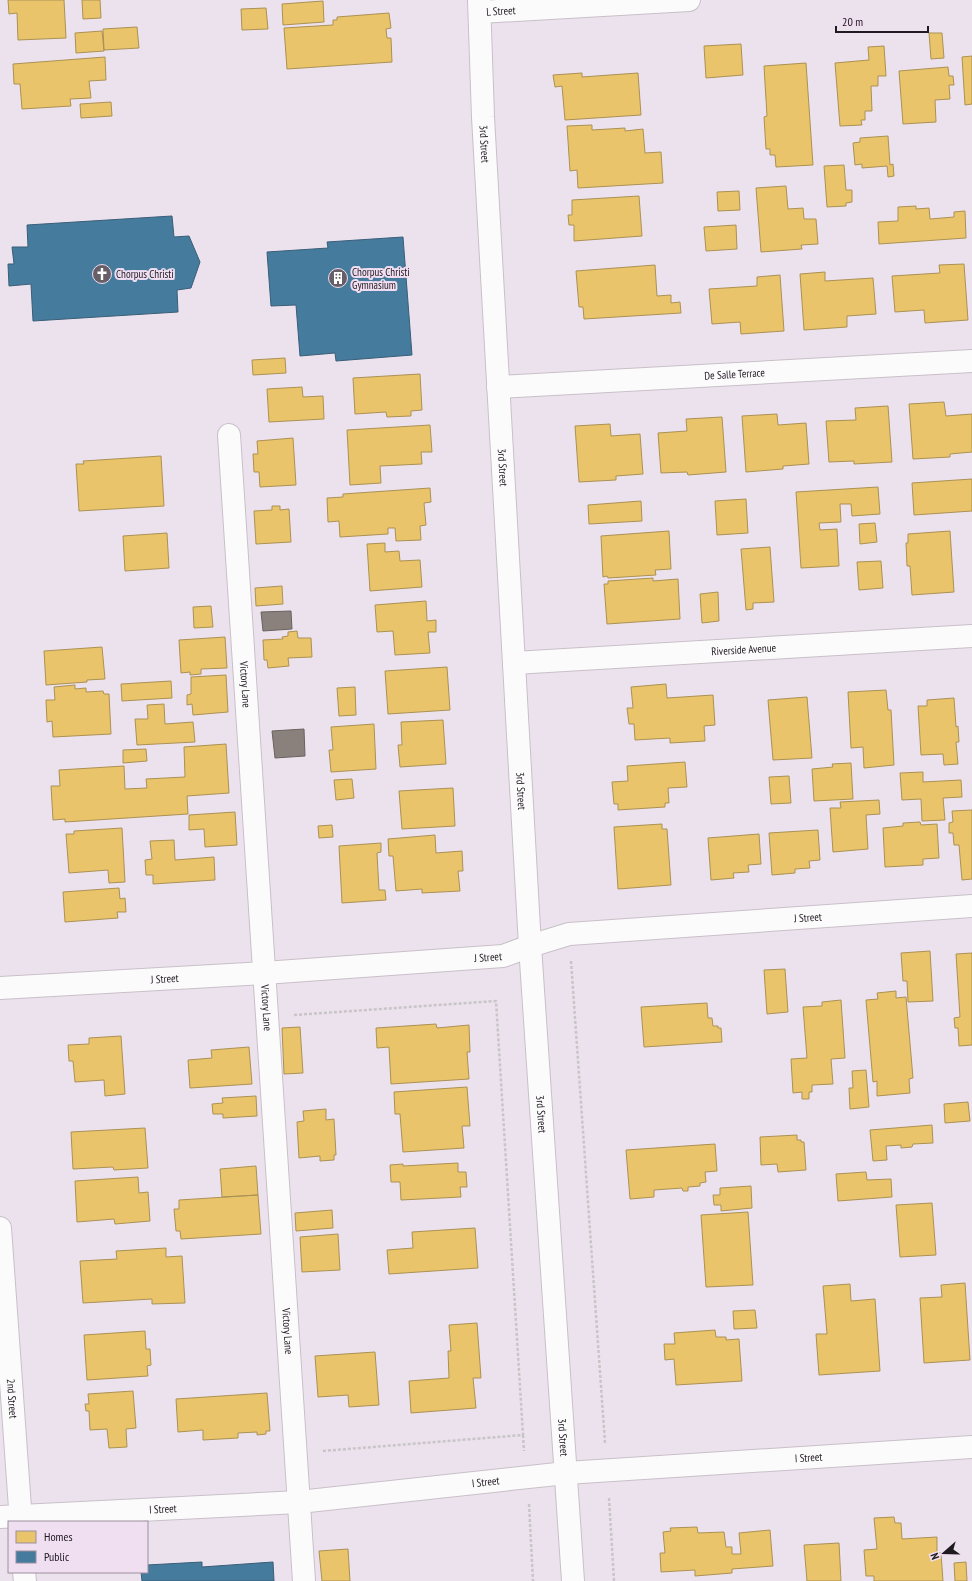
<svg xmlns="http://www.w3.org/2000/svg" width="972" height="1581" font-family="'PT Sans Narrow',sans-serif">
	<rect width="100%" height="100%" fill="#ece2ed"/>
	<!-- homes -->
	<path fill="#e9c46a" stroke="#ac9154" d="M8 0H64L66 38 18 40 17 13 9 14Z
		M82 0H100L101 18 83 19Z
		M323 1 324 22 283 25 282 4Z
		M266 8 268 29 242 30 241 9Z
		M389 13 391 28 386 29 387 38H391L392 62 287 69 284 28 333 25V20H337V17Z
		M137 27 139 48 104 50 103 29Z
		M102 31 104 51 76 53 75 33Z
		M929 33H942L944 58 931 59Z
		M741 44 743 75 706 78 704 46Z
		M884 46 886 76H878V86H871L872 111H865V120H861L862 125 840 126 835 63 869 60 868 47Z
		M972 56V104L965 105 962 57Z
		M105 57 106 80 89 81 91 98 70 99 71 106 22 109 20 84H14L13 64Z
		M806 63 813 165 776 167 775 155H770V149H766L764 117 767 116 764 66Z
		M948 67 949 76H953L954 85H949L950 99 935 100 936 122 903 124 899 71Z
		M582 73V77L638 73 641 115 565 120 562 86 555 87 553 75Z
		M111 102 112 116 81 118 80 104Z
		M592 125V130L625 128V131L643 129 645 153 661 152 663 183 578 188 577 170 570 171 567 126Z
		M888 136 890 165 893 164 894 176 888 177 887 166 862 168V164L855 165 853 143 860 142V138Z
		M844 165 846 190H852V202L846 203V206L827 207 824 166Z
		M786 186 788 209 803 208 804 219H816L818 244 801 245 802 249 761 252 756 188Z
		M739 191 740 210 718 211 717 192Z
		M639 196 642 236 574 241V225H569L568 215H572V200Z
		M916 206V209L929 208 930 219 954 217V212L965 211 966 238 879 244 878 222 898 221V207Z
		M736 225 737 249 706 251 704 227Z
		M964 264 968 320 925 323 924 310 895 312 892 276 940 273 939 265Z
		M655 265 657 296 671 295V303L680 302 681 313 584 319 583 307H579L576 271Z
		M825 272V281L873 278 876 314 847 316V327L804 330 800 274Z
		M780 275 784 331 741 334 740 322 712 324 709 289 757 286V277Z
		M285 358 286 373 253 375 252 360Z
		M420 374 422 410 411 411V416L387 417 386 412 355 414 353 378Z
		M302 387 303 397 323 396 324 419 269 422 267 389Z
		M944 402 946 416 972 414V452L950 454V457L913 459 909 404Z
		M888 406 892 462 854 464V461L829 462 826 421 856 420 855 408Z
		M777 414 778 425 806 423 809 464 783 466V469L746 472 742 416Z
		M722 417 726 472 688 475 687 472 661 473 658 433 687 431 686 419Z
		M610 424 611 436 640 434 643 474 616 476V480L579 482 575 426Z
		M430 425 432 452H421L422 464 380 466 381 483 350 485 347 430Z
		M293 438 296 485 260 487 259 472H254L253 454H258L257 441Z
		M161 456 164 506 79 511 76 464H84L83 461Z
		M972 479V511L914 515 912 483Z
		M878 487 880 514 852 516 851 504H840L841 522 819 523 820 530 837 529 839 566 801 568 796 492Z
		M430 488 431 502 424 503 426 525 420 526 421 540 396 541 395 528H388V534L340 537 339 521 328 522 327 498 343 497V494Z
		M746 499 748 533 717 535 715 501Z
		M641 501 642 521 589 524 588 505Z
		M272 506H280V510L289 509 291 542 256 544 254 511 272 510Z
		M875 523 877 542 860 544 859 524Z
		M669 531 671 569 655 570 656 575 608 578 607 576 603 577 601 536Z
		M950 531 954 592 912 595 910 566H907L906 543H908V534Z
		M167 533 169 568 125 571 123 536Z
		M385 543V552L399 551 400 561 420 560 422 587 370 591 367 544Z
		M770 547 774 602 753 603V609L746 610 741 549Z
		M881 561 883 588 859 590 857 562Z
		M653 578V581L678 579 680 619 607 624 604 584H608V581Z
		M282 586 283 604 256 606 255 588Z
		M718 592 719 621 702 623 700 594Z
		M426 601 427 621 436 620V632H428L430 653 395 655 393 631 377 632 375 605Z
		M211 606 213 627 194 628 193 607Z
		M297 631 298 638H311L312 657 288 658 289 666 268 668 267 660H264L263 640 283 639 282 637 288 636V632Z
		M225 637 227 668 201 669V674L190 675V672L181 673 179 640Z
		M102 647 105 679 87 680V682L46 685 44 651Z
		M447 667 450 710 388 714 385 671Z
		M226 675 228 712 193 715 192 704 187 705V695L191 694V677Z
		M171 681 172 698 122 701 121 684Z
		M666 684 667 698 713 695 715 725 704 726 705 741 670 743V738L635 740 634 724H629L627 708H633L631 687Z
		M75 685V689L86 688V692L103 691 104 694H109L111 734 53 737 52 721 47 722 46 700H55L54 687Z
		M355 687 356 715 339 716 337 688Z
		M886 690 888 710H891L894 765 864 768 863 747 851 748 848 692Z
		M807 697 812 758 773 760 768 700Z
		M954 698 956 727 958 726 959 742H956L958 764 944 765 943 754 921 755 918 706H927V700Z
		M164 704 165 724 193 722 195 742 137 745 135 719H148L147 705Z
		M443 720 446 764 400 767 398 745H402L401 722Z
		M374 724 376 769 331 772 329 750H333L331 727Z
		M226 744 229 793 187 796 188 814 65 822V819L53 820 51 786H60L59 770 124 766 125 789 147 788 146 779 185 777 184 747Z
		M146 749 147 761 123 763V750Z
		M685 762 687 787 668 788 669 803H665V807L618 810V804H614L612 782 628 781 627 766Z
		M851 763 853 799 814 801 812 769 833 767 832 764Z
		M923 772V782L961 780 962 797 943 798 945 820 922 821 921 799 902 800 900 773Z
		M789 776 791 803 771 804 769 777Z
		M352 779 354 798 336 800 334 780Z
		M453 788 455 826 402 829 399 791Z
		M879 800 880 814 866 815 868 849 833 852 830 808H841L840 802Z
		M972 810V879L962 880 959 845H954L953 833H949V823L953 822 952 811Z
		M235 812 237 845 205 847 204 829 189 830V815Z
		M920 822 921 825 937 824 939 858 923 859V865L885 867 883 828 903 826V823Z
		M662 824V829H667L671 885 618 889 614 827Z
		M332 825 333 837 319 838 318 826Z
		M122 828 125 882 109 883 108 870 69 873 66 834H74V831Z
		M818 830 820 860 809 861 810 868 795 869V873L772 875 769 833Z
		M759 834 761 864 748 865 749 872 733 873 734 878 711 880 708 838Z
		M435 835 436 853 462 851 463 871H458L460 891 422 893V889L396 891 393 856H389L388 839Z
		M174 840 175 860 214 857 215 880 153 884V875H146L145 860 152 859 150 841Z
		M381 843V852L377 853 379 890H385L386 900 342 903 339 846Z
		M119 888 120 899 125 898 126 912H117L118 918 65 922 63 892Z
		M930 951 933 1001 908 1002 907 981H903L901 953Z
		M972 953V1045L959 1046 958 1028H955L954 1018 960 1017 956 954Z
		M785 969 788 1012 767 1014 764 970Z
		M896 991V998L906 997 913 1078 909 1079 910 1093 877 1096V1081L873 1082 866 1000 878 999 877 993Z
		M841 1000 845 1058 831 1059 833 1084 812 1085V1092H809V1099H802V1092L793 1093 791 1059 807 1058 803 1007 822 1006V1002Z
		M707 1003 708 1018H712L713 1026H718V1028H721L722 1042 644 1047 641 1007Z
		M436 1024 437 1028 469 1025 470 1052H467L469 1079 391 1084 389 1047 377 1048 376 1028Z
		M300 1027 303 1073 284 1074 282 1028Z
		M121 1036 125 1094 105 1096 104 1080 75 1082 73 1061H69L68 1045 89 1044V1038Z
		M249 1047 252 1084 190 1088 188 1060 212 1058 211 1050Z
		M866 1070 869 1107 850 1109 849 1088H853L852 1071Z
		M467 1087 470 1126H462L464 1148 403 1152 400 1114H395L394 1092Z
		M256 1096 257 1116 223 1118V1114H213L212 1104 223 1103 222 1098Z
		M968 1102 970 1121 945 1123 944 1104Z
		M326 1109V1120L334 1119 336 1155H334V1160L320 1161V1156L299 1158 297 1122 304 1121 303 1111Z
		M932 1125 933 1143 913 1144 912 1147 901 1148V1145L886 1146 887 1160 873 1161 870 1130Z
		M145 1128 148 1168 114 1170 113 1167 73 1169 71 1132Z
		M797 1135V1140H801V1142H804L806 1170 778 1172 777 1164 761 1165 760 1137Z
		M715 1144 717 1171 705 1172 706 1182 700 1183V1186L688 1187V1191H683L682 1188 654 1190V1197L630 1199 626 1150Z
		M458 1163V1172H466L467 1187H460L461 1197 401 1200 400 1182H391L390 1165 403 1164V1166Z
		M256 1166 258 1195 222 1197 220 1169Z
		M866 1172 867 1180 891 1179 892 1197 838 1201 836 1174Z
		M138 1177 139 1193 148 1192 150 1221 115 1224 114 1219 77 1222 75 1181Z
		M751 1186 752 1208 721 1211V1205H714L713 1195H720V1188Z
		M258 1195 261 1234 181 1239 180 1231H176L174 1209H179V1200Z
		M932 1203 936 1255 900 1257 896 1205Z
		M332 1210 333 1228 296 1231 295 1213Z
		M748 1212 753 1285 706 1287 701 1215Z
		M475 1228 478 1268 389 1274 387 1250 413 1248 412 1232Z
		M338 1234 340 1270 302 1272 300 1237Z
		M166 1248V1257L182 1256 185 1303 152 1304V1299L83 1303 80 1261 117 1259 116 1251Z
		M965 1283 970 1360 924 1363 920 1298 942 1297 941 1285Z
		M850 1284 851 1301 875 1299 880 1371 819 1375 816 1334H827L823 1286Z
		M755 1310 757 1328 734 1329 733 1311Z
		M477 1323 481 1378H473L476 1408 411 1413 409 1381 449 1378 448 1351H451L449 1325Z
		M715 1330 716 1337H726V1340L739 1339 742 1381 676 1385 674 1359 665 1360 664 1344H675L674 1333Z
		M145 1331 146 1349H150L151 1365 147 1366 148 1376 87 1380 84 1335Z
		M375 1352 379 1405 349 1407 348 1395 318 1397 315 1356Z
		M133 1391 136 1428 126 1429 127 1447 109 1448 107 1429 90 1430 89 1411H86L85 1404H89L88 1394Z
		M267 1393 270 1431H266V1434L257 1435V1432L238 1433V1438L203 1440V1430L178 1432 176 1399Z
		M894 1517 895 1523H901L902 1539 937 1537V1553H941L943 1581H874V1576H866L864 1550 877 1549 874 1518Z
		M697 1527 698 1533 724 1532 726 1547H732V1554H741L739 1533 770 1530 773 1566 732 1569V1573L695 1576V1570L661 1572 660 1553H665L663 1532 671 1531 670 1528Z
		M839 1543 841 1581H807L804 1545Z
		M348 1549 350 1581H322L319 1551Z
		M966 1562 967 1581H955L954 1563Z"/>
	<!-- public -->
	<path fill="#457b9d" stroke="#3a5e78" d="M172 216 174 237 189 236 200 262 191 288 177 290 178 312 33 321 31 284 9 286 8 264H14L12 247H28L27 225Z
		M403 237 412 355 336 361 335 353 300 356 296 305 271 306 267 252 328 248 327 242Z
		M202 1562V1567L273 1562 274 1581H142L141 1572H147V1565Z"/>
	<!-- industry -->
	<path fill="#8a817c" stroke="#6a6260" d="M291 611 292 629 263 631 261 612Z
		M304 729 305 756 275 758 272 731Z"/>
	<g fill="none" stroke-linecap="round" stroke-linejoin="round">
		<!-- minor casing -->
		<g stroke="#c8c0c8" stroke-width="24">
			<g id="minor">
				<path id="s1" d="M479 0 483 117 530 946 573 1581"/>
				<path id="s2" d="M480 12 689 0"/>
				<path id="s3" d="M498 387 972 361"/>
				<path id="s4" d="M229 435 304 1581"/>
				<path id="s5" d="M514 663 972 636"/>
				<path id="s6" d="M0 988 264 973 503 956 530 946 569 934 972 906"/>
				<path id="s7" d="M0 1228 21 1522"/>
				<path id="s8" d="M0 1517 299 1502 566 1473 972 1447"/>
				<path d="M24 1572 25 1581"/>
			</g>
		</g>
		<!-- path -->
		<path stroke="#c8c5c8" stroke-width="2.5" stroke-dasharray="3 2" stroke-linecap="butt" d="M571 961 605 1443
			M294 1015 496 1001 523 1435 323 1451
			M523 1435 524 1451
			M609 1498 614 1581
			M529 1504 533 1581"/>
		<!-- minor -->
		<use href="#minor" stroke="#fcfbfc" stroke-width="22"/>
	</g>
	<!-- icons -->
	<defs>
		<g id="church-disc" transform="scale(1)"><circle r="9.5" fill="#675f68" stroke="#f0def1"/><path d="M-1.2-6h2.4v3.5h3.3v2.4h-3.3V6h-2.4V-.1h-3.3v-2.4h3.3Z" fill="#fff"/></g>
		<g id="building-disc" transform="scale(1)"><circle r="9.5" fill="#675f68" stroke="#f0def1"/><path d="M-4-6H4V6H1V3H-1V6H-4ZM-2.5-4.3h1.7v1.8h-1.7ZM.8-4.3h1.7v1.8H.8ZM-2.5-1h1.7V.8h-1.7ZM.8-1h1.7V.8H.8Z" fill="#fff"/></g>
	</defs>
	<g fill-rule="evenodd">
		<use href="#church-disc" x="102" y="274"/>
		<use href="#building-disc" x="338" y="278"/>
	</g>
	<g text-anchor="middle" stroke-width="4" stroke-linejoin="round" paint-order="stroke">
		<!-- street labels -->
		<g font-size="11" fill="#1f1920" stroke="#f0def1">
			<text dy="4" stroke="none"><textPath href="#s2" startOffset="21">L Street</textPath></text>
			<text dy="4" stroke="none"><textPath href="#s1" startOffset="144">3rd Street</textPath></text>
			<text dy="4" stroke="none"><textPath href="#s3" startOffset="237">De Salle Terrace</textPath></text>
			<text dy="4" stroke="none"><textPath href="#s1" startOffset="468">3rd Street</textPath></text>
			<text dy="4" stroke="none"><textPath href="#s5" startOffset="230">Riverside Avenue</textPath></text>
			<text dy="4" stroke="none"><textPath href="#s4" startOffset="250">Victory Lane</textPath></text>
			<text dy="4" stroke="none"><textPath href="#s1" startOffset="792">3rd Street</textPath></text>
			<text dy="4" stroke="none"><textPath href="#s6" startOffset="813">J Street</textPath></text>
			<text dy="4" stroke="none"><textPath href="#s6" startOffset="489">J Street</textPath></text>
			<text dy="4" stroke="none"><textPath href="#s6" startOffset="165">J Street</textPath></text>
			<text dy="4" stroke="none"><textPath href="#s4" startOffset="574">Victory Lane</textPath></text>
			<text dy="4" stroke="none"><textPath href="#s1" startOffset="1116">3rd Street</textPath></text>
			<text dy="4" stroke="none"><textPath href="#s4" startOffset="898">Victory Lane</textPath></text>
			<text dy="4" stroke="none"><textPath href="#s7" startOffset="171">2nd Street</textPath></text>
			<text dy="4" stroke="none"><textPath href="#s1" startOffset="1440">3rd Street</textPath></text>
			<text dy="4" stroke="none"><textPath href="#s8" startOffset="811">I Street</textPath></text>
			<text dy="4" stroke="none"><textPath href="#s8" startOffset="487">I Street</textPath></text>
			<text dy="4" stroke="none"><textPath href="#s8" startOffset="163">I Street</textPath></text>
		</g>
		<!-- poi labels -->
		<g font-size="11" fill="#1f1920" stroke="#f0def1" text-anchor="start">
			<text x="352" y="276">Chorpus Christi<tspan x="352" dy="13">Gymnasium</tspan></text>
			<text x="116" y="278">Chorpus Christi</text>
		</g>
	</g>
	<!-- legend -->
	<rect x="8" y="1521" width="140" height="52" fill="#f0def1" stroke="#9c8f9d"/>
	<rect x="16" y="1531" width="20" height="12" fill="#e9c46a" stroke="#9c8f9d"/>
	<text x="44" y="1541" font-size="12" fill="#1f1920">Homes</text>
	<rect x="16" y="1551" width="20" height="12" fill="#457b9d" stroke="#9c8f9d"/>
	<text x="44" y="1561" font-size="12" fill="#1f1920">Public</text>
	<!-- north arrow -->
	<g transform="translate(944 1553) rotate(250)" stroke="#f0def1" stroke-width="3" paint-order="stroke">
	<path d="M0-3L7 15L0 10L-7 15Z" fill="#1f1920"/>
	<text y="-6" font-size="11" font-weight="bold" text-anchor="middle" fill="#1f1920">N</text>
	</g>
	<!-- scale -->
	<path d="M836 26v6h92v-6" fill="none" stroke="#1f1920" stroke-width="2"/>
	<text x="842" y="26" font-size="12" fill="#1f1920" stroke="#f0def1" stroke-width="3" paint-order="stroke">20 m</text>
</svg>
